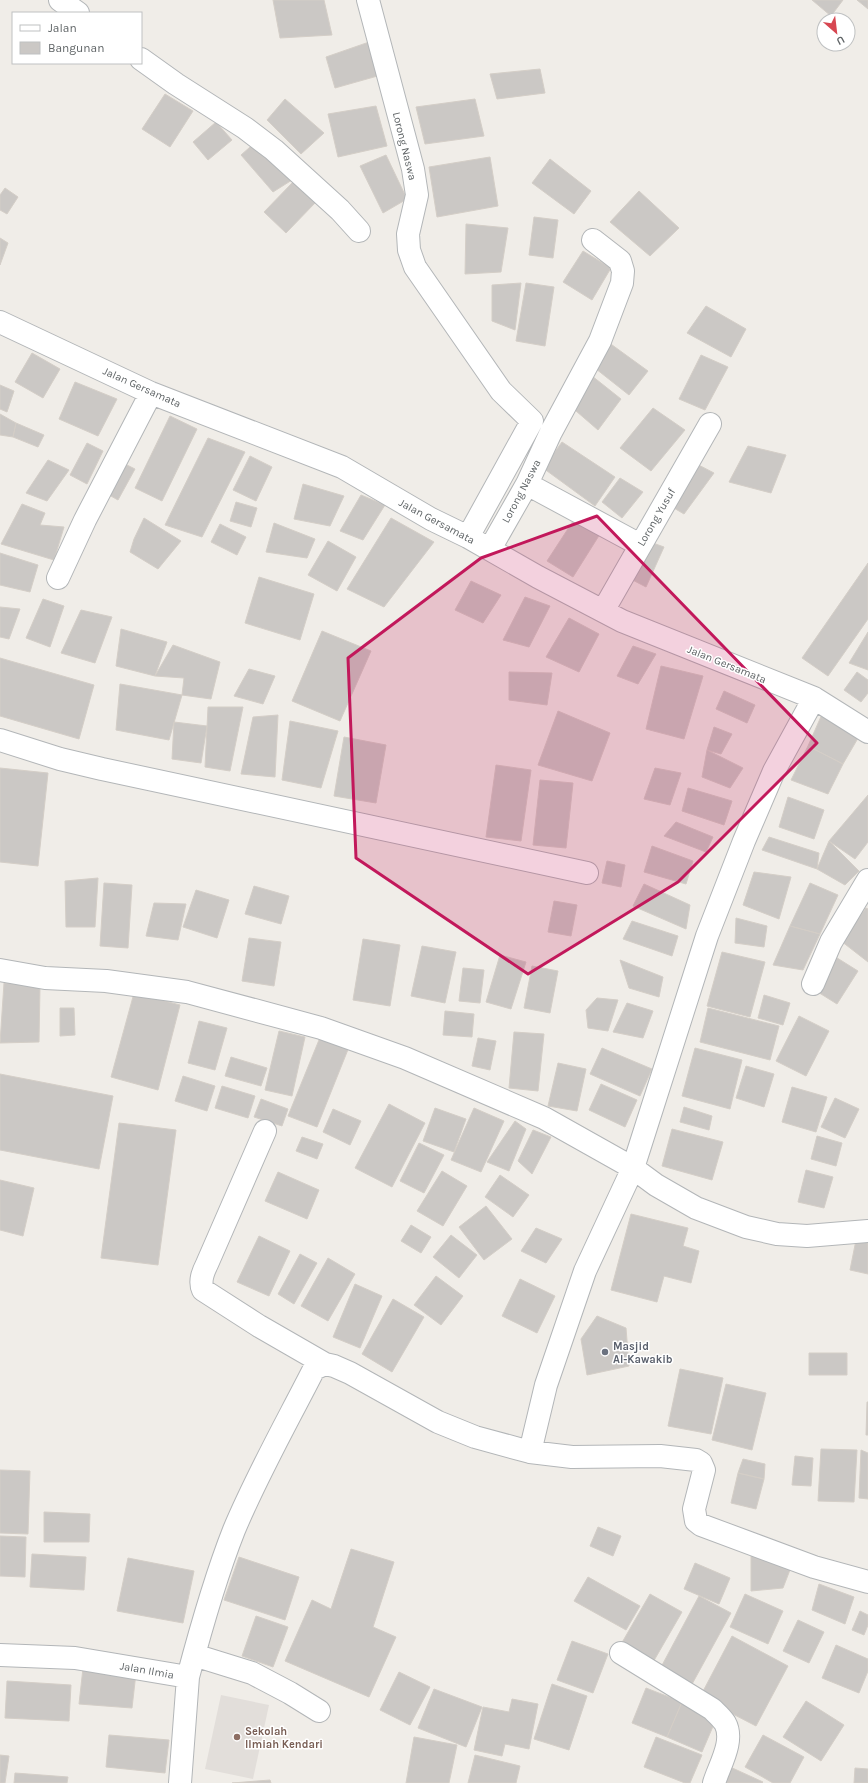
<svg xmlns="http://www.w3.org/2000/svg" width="868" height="1783" font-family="Karla,sans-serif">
	<rect width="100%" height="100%" fill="#f0ede8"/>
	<!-- education -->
	<path fill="#e2deda" d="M221 1695 269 1705 253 1779 205 1769Z"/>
	<!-- building -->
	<path fill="#cbc8c5" stroke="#d4cec7" d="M273 0H324L332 35 280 38Z
		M812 0H843L831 16Z
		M857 0H868V9Z
		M372 41 381 75 335 88 326 57Z
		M540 69 545 93 497 99 490 74Z
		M165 94 193 111 170 147 142 129Z
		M285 99 324 133 301 154 267 120Z
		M475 99 484 136 425 144 416 107Z
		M376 106 387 146 338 157 328 114Z
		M216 122 232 140 208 160 193 142Z
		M258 140 292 180 273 192 241 155Z
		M386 155 407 199 383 213 360 166Z
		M490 157 498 206 437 217 429 167Z
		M550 159 591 191 574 214 532 183Z
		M293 182 315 203 286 233 264 212Z
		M5 188 18 197 7 214 0 210V195Z
		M639 191 679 228 650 256 610 222Z
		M534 217 558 220 553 258 529 255Z
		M466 224 508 228 501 272 465 274Z
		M0 238 8 243 0 265Z
		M583 251 611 268 592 300 563 282Z
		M521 283 515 330 492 321V285Z
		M526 283 554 287 545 346 516 341Z
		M706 306 746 329 731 357 687 333Z
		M608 342 648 371 629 395 591 365Z
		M32 353 60 369 43 398 15 382Z
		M701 355 728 367 705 410 679 399Z
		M582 368 621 399 598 430 561 398Z
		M75 382 117 399 98 436 59 419Z
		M0 385 14 391 7 412 0 409Z
		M653 408 685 430 651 471 620 448Z
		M0 414 16 423 13 437 0 435Z
		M170 416 197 429 162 501 135 488Z
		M16 423 44 435 38 447 13 437Z
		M208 438 245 452 202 537 165 525Z
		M562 442 615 477 595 506 543 468Z
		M87 443 103 451 87 484 70 475Z
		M748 446 786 455 771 493 729 482Z
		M250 456 272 467 256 501 233 490Z
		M48 460 69 470 47 501 26 493Z
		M689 460 714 473 684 514 662 501Z
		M119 461 135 469 118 500 102 491Z
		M620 478 643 492 622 518 602 502Z
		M303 484 344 496 330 526 294 519Z
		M361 495 385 505 363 540 340 531Z
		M236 502 257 508 251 527 230 521Z
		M22 504 45 513 40 525 64 527 54 560 1 544Z
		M144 518 181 541 158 569 130 552 134 539Z
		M391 518 434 542 384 607 347 589Z
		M575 518 600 534 573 577 547 561Z
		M274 523 315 539 307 558 266 552Z
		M220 524 246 537 237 555 211 542Z
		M639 538 664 547 646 587 623 575Z
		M328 541 356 557 337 591 308 575Z
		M0 553 38 565 30 592 0 585Z
		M868 563V619L828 676 802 658Z
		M259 577 314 594 300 640 245 623Z
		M471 581 501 595 483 623 455 610Z
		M525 597 550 606 529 647 503 640Z
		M43 599 64 606 50 647 26 638Z
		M0 607 20 609 9 639 0 637Z
		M81 610 112 617 95 663 61 653Z
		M569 618 599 634 579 672 546 657Z
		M121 629 167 642 155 676 116 666Z
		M322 631 371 651 340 721 292 701Z
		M868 632V670L849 663Z
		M173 645 220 662 211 699 182 695 184 678 155 676Z
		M633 646 656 654 638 684 617 676Z
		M0 658 94 685 79 739 0 716Z
		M661 666 703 676 684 739 646 729Z
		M249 669 275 676 263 704 234 696Z
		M509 672 552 673 547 705 509 700Z
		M857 672 868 680V693L861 702 844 690Z
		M120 684 182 695 169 740 116 730Z
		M724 691 755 705 747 723 716 709Z
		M208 707H243L230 771 205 767Z
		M558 711 610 733 592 781 538 765Z
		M823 712 861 733 843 764 808 746Z
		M278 715 275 777 241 774 253 717Z
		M290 721 338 731 321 788 282 780Z
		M174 722 207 726 201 763 172 759Z
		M714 727 732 734 721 754 707 750Z
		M344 737 386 745 376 803 334 796Z
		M808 746 843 764 828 794 791 780Z
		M707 750 743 768 730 788 702 777Z
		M496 765 531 770 521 841 486 837Z
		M0 768 48 773 38 866 0 862Z
		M655 768 681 773 670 805 644 799Z
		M540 780 573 783 566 848 533 845Z
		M688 788 732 801 724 825 682 811Z
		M868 795V842L855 859 829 841Z
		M788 797 824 810 814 839 779 827Z
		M676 822 713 837 706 852 664 836Z
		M769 837 819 853 817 869 762 850Z
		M829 841 859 871 845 885 817 869Z
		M652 846 693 861 686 884 644 872Z
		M607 861 625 865 621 887 602 883Z
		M754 872 791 877 779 919 743 905Z
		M98 878 95 927H66L65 881Z
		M104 883 132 885 128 948 100 946Z
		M810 883 838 895 820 934 790 926Z
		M644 884 690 905 686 929 633 906Z
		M254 886 289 896 281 924 245 914Z
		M196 890 229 900 217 938 183 927Z
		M554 901 577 905 571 936 548 932Z
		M154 903 186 904 178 940 146 936Z
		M866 908 868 909V962L841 941Z
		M736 918 767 926 764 947 735 943Z
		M632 921 678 936 672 956 623 939Z
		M790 926 820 934 803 970 773 965Z
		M249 938 281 942 274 986 242 981Z
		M363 939 400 945 390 1006 353 1000Z
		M422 946 456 952 445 1003 411 996Z
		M722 952 765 962 750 1017 707 1006Z
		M500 955 526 962 511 1009 486 1002Z
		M834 956 858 971 837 1004 813 989Z
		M620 960 663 977 659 997 629 988Z
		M532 966 558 971 550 1013 524 1008Z
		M463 968 484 970 480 1003 459 1001Z
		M4 983 40 987 39 1042 0 1043Z
		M134 993 180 1005 158 1090 111 1077Z
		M764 995 790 1003 783 1025 758 1018Z
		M597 998 618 1000 608 1031 588 1028 586 1010Z
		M627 1003 653 1011 643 1038 613 1032Z
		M60 1008H74L75 1035 60 1036Z
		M708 1008 779 1026 770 1060 700 1042Z
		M445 1011 474 1014 472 1037 443 1035Z
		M799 1016 829 1031 806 1076 776 1061Z
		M199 1021 227 1028 215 1070 188 1063Z
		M279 1031 305 1037 292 1096 265 1090Z
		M514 1032 544 1034 538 1091 509 1088Z
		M321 1035 349 1047 317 1127 288 1116Z
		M478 1038 496 1041 490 1070 472 1066Z
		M602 1048 652 1069 640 1096 590 1074Z
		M695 1048 742 1060 730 1109 682 1096Z
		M231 1057 267 1068 261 1086 225 1076Z
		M558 1063 586 1069 577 1111 548 1106Z
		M746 1066 774 1074 764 1107 736 1098Z
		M0 1074 113 1096 99 1169 0 1150Z
		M183 1076 215 1086 207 1111 175 1101Z
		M601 1084 637 1100 625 1127 589 1110Z
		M222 1086 255 1096 248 1118 215 1108Z
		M792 1087 827 1097 816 1132 782 1122Z
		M835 1098 859 1109 845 1138 821 1127Z
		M261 1099 288 1109 282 1126 254 1117Z
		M389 1104 425 1123 392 1187 355 1168Z
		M684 1107 712 1116 709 1130 680 1122Z
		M435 1108 466 1119 454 1152 423 1141Z
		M474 1108 504 1121 481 1172 451 1160Z
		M333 1109 361 1121 350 1145 323 1132Z
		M515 1121 526 1129 509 1171 487 1162Z
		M119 1123 176 1130 158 1265 101 1258Z
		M672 1129 723 1142 712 1180 662 1166Z
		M533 1130 551 1137 532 1174 518 1161Z
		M817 1136 842 1143 836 1166 811 1159Z
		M302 1137 323 1144 317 1159 296 1151Z
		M419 1143 444 1155 424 1193 400 1181Z
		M806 1170 833 1177 824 1208 798 1202Z
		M442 1171 467 1186 443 1226 417 1211Z
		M278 1172 319 1190 307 1219 265 1201Z
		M500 1175 529 1195 513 1217 485 1197Z
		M0 1180 34 1188 23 1236 0 1230Z
		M486 1206 512 1239 484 1260 459 1227Z
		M631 1214 688 1228 683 1246 699 1251 691 1283 664 1276 657 1302 611 1290Z
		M411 1225 431 1237 421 1253 401 1241Z
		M536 1228 562 1239 546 1263 521 1251Z
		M451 1235 477 1255 459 1278 433 1257Z
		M259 1236 290 1251 269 1296 237 1282Z
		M856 1240 868 1243V1274L850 1270Z
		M300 1254 317 1263 294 1304 278 1294Z
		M328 1258 355 1274 328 1321 301 1306Z
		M436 1276 463 1296 441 1325 414 1305Z
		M520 1279 555 1296 537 1333 502 1316Z
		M355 1284 382 1296 360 1348 333 1337Z
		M393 1299 424 1317 392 1372 362 1354Z
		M597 1316 626 1328 629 1366 587 1375 581 1339Z
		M809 1353H847V1375H809Z
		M680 1369 723 1378 711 1434 668 1426Z
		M726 1384 766 1393 752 1450 712 1440Z
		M867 1402H868V1435H866Z
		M821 1449 857 1450 854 1502 818 1501Z
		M861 1450 868 1453V1499L859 1498Z
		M795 1456 813 1458 811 1486 792 1485Z
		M743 1459 765 1464 764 1479 738 1473Z
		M0 1470 30 1471 28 1534 0 1533Z
		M738 1473 764 1479 756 1509 731 1503Z
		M44 1512 90 1514 89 1542H44Z
		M598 1527 621 1536 613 1556 590 1546Z
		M0 1536 26 1537 25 1577 0 1576Z
		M751 1548 793 1562 783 1588 751 1591Z
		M351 1549 394 1562 373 1627 396 1637 369 1697 285 1661 312 1600 331 1609Z
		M32 1554 86 1557 84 1590 30 1587Z
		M239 1557 299 1577 285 1620 224 1600Z
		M128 1558 194 1571 183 1623 117 1611Z
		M695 1563 730 1578 719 1604 684 1589Z
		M588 1577 640 1606 626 1630 574 1601Z
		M819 1584 854 1597 845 1624 812 1610Z
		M650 1594 682 1612 652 1664 620 1646Z
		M745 1594 783 1611 768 1644 730 1627Z
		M699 1596 731 1613 691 1686 660 1669Z
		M860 1611 868 1615V1625L864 1635 852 1630Z
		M256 1616 288 1627 273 1667 242 1656Z
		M798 1620 824 1632 809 1663 783 1651Z
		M732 1636 788 1666 756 1726 700 1697Z
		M572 1641 608 1654 593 1693 557 1680Z
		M836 1645 868 1659V1671L859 1693 822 1678Z
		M83 1668 136 1673 132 1708 79 1704Z
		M399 1672 430 1687 410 1725 380 1710Z
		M7 1681 71 1685 69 1721 5 1718Z
		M552 1684 587 1696 569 1750 534 1739Z
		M646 1688 682 1702 667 1737 632 1723Z
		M434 1689 482 1707 466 1747 418 1728Z
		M512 1699 538 1704 529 1749 505 1744 502 1756 474 1750 483 1707 509 1712Z
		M806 1701 844 1725 821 1761 783 1737Z
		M682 1702 717 1717 702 1752 667 1737Z
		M109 1735 169 1740 165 1773 106 1767Z
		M763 1735 804 1757 790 1783H773L745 1767Z
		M414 1737 457 1745 449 1783H406Z
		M656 1737 702 1755 690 1783H685L644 1767Z
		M0 1755 9 1756 5 1783H0Z
		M475 1755 520 1766 516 1783H468Z
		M728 1766 763 1782 762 1783H720Z
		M855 1768 868 1769V1783H854Z
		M15 1773 68 1777 67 1783H14Z
		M270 1780 271 1783H232Z"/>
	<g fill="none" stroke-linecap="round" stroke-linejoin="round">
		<!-- minor casing -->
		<g stroke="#b3b6b8" stroke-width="24">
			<path id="minor" d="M60 0 78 13
				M368 0 413 169 417 195 408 234 409 250 415 267 501 391 532 421 468 537
				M141 59 176 84 245 128 274 150 340 210 359 231
				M0 322 151 393 342 467 431 519 468 537 538 577 622 621 814 698 868 732
				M527 484 640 545
				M490 549 527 484 551 432 600 341 622 283 623 271 620 261 593 240
				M58 578 85 520 151 393
				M603 611 710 424
				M0 740 60 759 102 769 587 873
				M0 970 45 978 106 981 187 992 321 1028 405 1058 544 1118 633 1168 656 1185 696 1208 746 1227 777 1234 807 1236 868 1231
				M813 984 831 942 868 880
				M265 1131 207 1264C203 1272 199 1281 203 1290L259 1326 325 1364 334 1366 350 1373 438 1422 475 1437 530 1452 572 1457 660 1456 696 1460 701 1463 704 1470 694 1509 696 1521 701 1525 814 1567 868 1582
				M530 1452 546 1385 585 1271 633 1168 707 936 744 841 774 771 814 698
				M621 1653 712 1709C716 1713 721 1717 725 1723 735 1741 719 1766 714 1783
				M0 1655 75 1658 188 1677 180 1783
				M194 1655 252 1673 290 1693 319 1711
				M188 1677C201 1628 215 1578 234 1530 257 1475 287 1422 314 1369L325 1364"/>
		</g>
		<!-- minor -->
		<use href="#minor" stroke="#fff" stroke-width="22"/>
	</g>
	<!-- marked area -->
	<path fill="#c2185b" fill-opacity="0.2" stroke="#c2185b" stroke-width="3" stroke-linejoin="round" d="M597 516 817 743 678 882 528 974 356 858 348 658 481 558Z"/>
	<!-- markers -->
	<circle fill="#6b7280" stroke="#fff" stroke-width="1.5" cx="605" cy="1352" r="4"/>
	<circle fill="#8d6e63" stroke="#fff" stroke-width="1.5" cx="237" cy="1737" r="4"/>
	<g text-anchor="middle" stroke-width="3" stroke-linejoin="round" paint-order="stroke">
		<!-- street labels -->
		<g font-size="11" fill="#5f6466" stroke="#fff">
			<text transform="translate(405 146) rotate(76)" y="4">Lorong Naswa</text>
			<text transform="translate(142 387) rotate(24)" y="4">Jalan Gersamata</text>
			<text transform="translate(521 491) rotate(-62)" y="4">Lorong Naswa</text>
			<text transform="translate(656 517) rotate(-60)" y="4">Lorong Yusuf</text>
			<text transform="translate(437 521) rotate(28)" y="4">Jalan Gersamata</text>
			<text transform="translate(727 664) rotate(22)" y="4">Jalan Gersamata</text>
			<text transform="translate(147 1670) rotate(10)" y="4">Jalan Ilmia</text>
		</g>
		<!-- worship labels -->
		<g font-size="11" font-weight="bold" fill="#5b616d" stroke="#fff" text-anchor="start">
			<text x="613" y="1350">Masjid<tspan x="613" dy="13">Al-Kawakib</tspan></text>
		</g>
		<!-- education labels -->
		<g font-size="11" font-weight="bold" fill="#785e54" stroke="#fff" text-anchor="start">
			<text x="245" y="1735">Sekolah<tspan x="245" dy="13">Ilmiah Kendari</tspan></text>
		</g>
	</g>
	<!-- legend -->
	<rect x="12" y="12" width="130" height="52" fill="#ffffff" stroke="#bfc1c2"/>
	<rect x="20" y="25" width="20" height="6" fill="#ffffff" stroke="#bfc1c2"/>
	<text x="48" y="32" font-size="12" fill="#5f6466">Jalan</text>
	<rect x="20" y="42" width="20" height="12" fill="#cbc8c5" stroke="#bfc1c2"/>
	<text x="48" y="52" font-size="12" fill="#5f6466">Bangunan</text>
	<!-- north arrow -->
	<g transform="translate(836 32) rotate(152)"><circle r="19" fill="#ffffff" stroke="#bfc1c2"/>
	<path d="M0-3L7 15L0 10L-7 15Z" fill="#d74751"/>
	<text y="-6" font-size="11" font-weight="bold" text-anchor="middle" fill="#5f6466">U</text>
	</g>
</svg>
